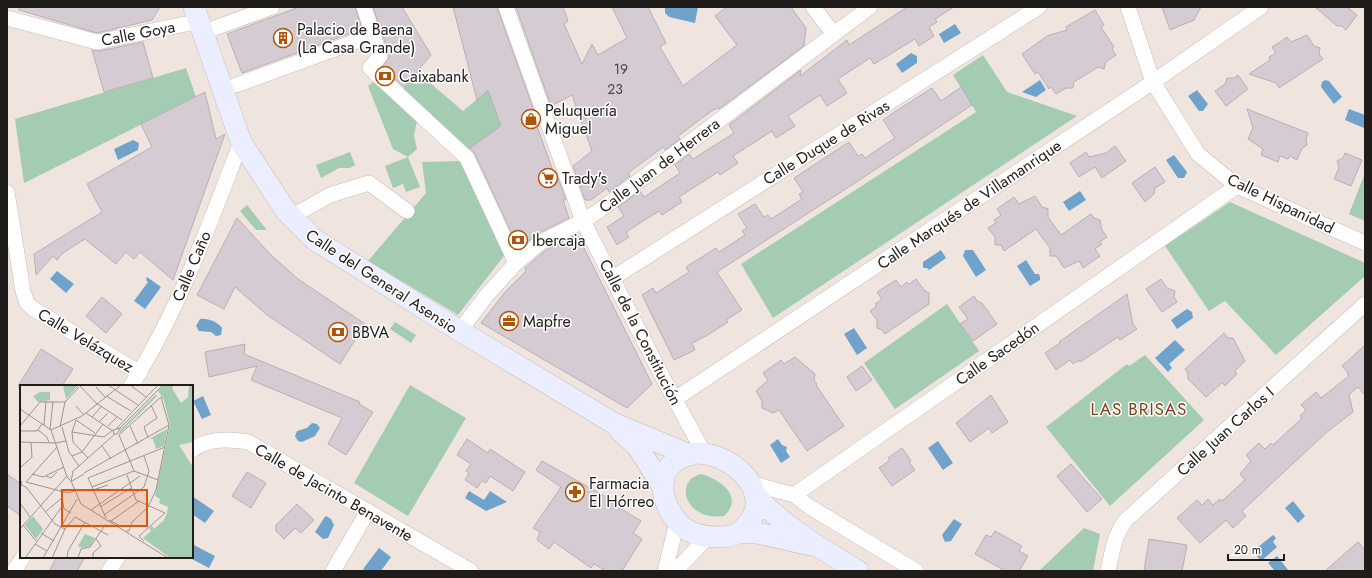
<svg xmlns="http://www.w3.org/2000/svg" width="1372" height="578" font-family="Jost,sans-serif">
	<rect width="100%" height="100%" fill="#f0e5de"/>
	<!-- green -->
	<path fill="#a3ccb3" d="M983 55 1007 92 1077 116 773 318 741 264 976 112 953 75Z
		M186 68 196 97 24 183 15 119Z
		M417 72 463 111 488 90 501 126 468 150 401 91Z
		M373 82 417 121 414 136 417 149 408 157 420 187 406 192 403 184 393 188 385 166 408 157 393 149 368 86Z
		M350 152 355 165 350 168H339L321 178 316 165Z
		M465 161 507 252 458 315 368 261 426 193 422 162Z
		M1365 173V221L1349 214Z
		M1230 202 1365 263V276L1276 355 1225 301 1209 311 1165 246Z
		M247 205 267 230H256L240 211Z
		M947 304 979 351 895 409 864 363Z
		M395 322 416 335 411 343 390 329Z
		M1145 355 1204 420 1110 506 1046 427 1127 364 1129 366Z
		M410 385 466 418 408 516 354 483Z
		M701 474C720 479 745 497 724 516 715 517 707 517 699 512 682 503 680 479 701 474Z
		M1084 528 1100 534 1093 571H1039Z"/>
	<!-- water -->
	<path fill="#6fa3cc" d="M665 7H698L695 23 669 17 665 13Z
		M955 24 961 33 944 43 939 34Z
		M911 53 917 56V63L902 73 896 64Z
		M1040 80 1046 90 1036 97 1022 92Z
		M1325 80 1329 81 1342 97 1334 104 1321 87 1322 82Z
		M1197 90 1208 104 1203 111H1199L1188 96Z
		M1349 109 1365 115 1364 128 1345 120Z
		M133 140 139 143 138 150 118 160 114 149Z
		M1174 155 1187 172 1184 178H1178L1166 160Z
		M1080 191 1086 200 1069 211 1063 202Z
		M941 250 946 258 929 270 927 268H923V262Z
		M965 250H973L986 270 976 277 963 256Z
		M1026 260 1035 274H1039L1040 277V280L1030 286 1017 266Z
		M57 271 74 284 66 293 50 279Z
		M147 277 161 287 145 309 134 301 148 282 146 280Z
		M1187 309 1192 312 1193 318 1177 329 1171 320Z
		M200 319C208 318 218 322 222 328L221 335 216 336 211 332 199 331 196 326Z
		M854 328 867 348 857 355 844 334Z
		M1175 340 1185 350 1169 364 1172 368 1168 372 1155 358Z
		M203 396 211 415 202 419 193 401Z
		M312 423 317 424 320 428 315 436 302 442 298 441 295 436 297 431 307 428Z
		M778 439 782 445 787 447 786 451 790 457 781 463 770 445Z
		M938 441 953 463 943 470 928 448Z
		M469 491 484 500 490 491 507 502 486 511 465 498Z
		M192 496 214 511 205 523 192 514Z
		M1293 501 1305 516 1298 523 1285 508Z
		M326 516 331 519 334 525 328 538 323 539 315 532C318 528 324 517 326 516Z
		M954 519 962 524 951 541 945 542 942 535Z
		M1273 535 1276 538 1273 542 1277 547 1261 561 1253 551Z
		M192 544 215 556 209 568 188 557H192Z
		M379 548 391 557 381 571H366L363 569Z
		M1277 556 1289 571H1275L1268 563Z"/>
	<!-- building -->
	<path fill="#d5cbd2" stroke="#baafb7" d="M19 7H160L152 20 97 33 19 10Z
		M299 7H355L362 29 242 73 227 34Z
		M373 7H402L431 55 404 87 382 67 389 58V54Z
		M453 7H497L535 114 533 115 553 171 556 179 558 178 566 200H563L569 218 537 234 519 249 475 154 470 148 501 126 488 90 477 100Z
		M516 7H563L568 21 564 24 582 64 592 44 598 55 627 38 612 7H648L666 43 660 47 683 86 737 45 715 16 727 7H791L806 28 804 46 719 109 718 108 713 110 702 118 678 136 680 139 665 150 663 147 651 156 628 173 630 176 609 192 607 188 591 200H585L573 166 592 151 572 95 551 106Z
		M907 7H954L935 19 937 22 929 27 934 36 919 46 915 39 874 64 870 58 838 79 847 93 827 106 820 95 788 116 795 126 776 138 772 131 733 156 738 163 720 175 718 172 679 197 682 202 662 215 659 211 626 232 629 237 617 245 607 227 624 216 618 207 640 191 644 197 680 173 675 165 689 154 693 159 734 133 729 125 801 70 800 76 847 40 849 45Z
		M1162 7H1201L1194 20 1170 30Z
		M1315 7H1347L1357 15 1346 30 1342 26H1337Z
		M1095 10 1104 25 1101 27 1114 47 1112 49 1116 55 1106 62 1104 69 1098 67 1074 82 1073 88H1066L1056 94 1051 87 1049 89 1038 72 1035 74 1022 54 1047 36 1067 30 1066 27Z
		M1307 35 1314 46 1320 48 1319 54 1323 59 1279 88 1276 83 1249 74 1270 60 1269 57 1276 53 1272 47 1280 42 1287 37 1291 42Z
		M143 42 153 78 104 92 92 50 99 51Z
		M1238 75 1248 89 1226 106 1215 91 1225 84 1227 78H1234Z
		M961 87 972 105 855 183 717 272 742 310 726 320 728 322 706 336 692 343 695 350 674 360 642 295 653 288 656 293 689 272 686 267 716 248 719 252 745 235 742 231 747 228 738 214 755 204 764 217 768 215 771 219 802 199 799 194 803 192 794 178 849 142 858 156 862 154 865 158 895 138 883 120 896 111 932 88 941 101Z
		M205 92 216 139 225 134 173 280 140 252 134 259 126 252 116 264 85 239 63 253 57 260 53 256 36 275 34 254 102 212 87 184 152 147 141 124Z
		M1247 109 1308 133 1306 139 1307 145 1302 148 1297 160 1290 156 1288 159 1280 156 1278 162 1261 155 1263 149 1248 139 1253 128Z
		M1115 146 1126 161 1102 178 1095 167 1079 177 1070 163 1086 152 1089 157 1106 153Z
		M1345 153 1362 160 1351 186 1334 179 1339 168 1337 161 1343 158Z
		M1155 167 1165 182 1155 188 1154 194 1145 202 1132 183Z
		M1035 196 1042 207 1048 209V217L1061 235 1091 214 1094 218 1100 220 1102 230 1107 237 1100 242 1102 244 1095 249 1100 256 1083 268 1079 261 1064 268 1056 256H1050V248L1036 229 1004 251 1001 245H995V237L988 228 996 223 994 220 1001 215 997 209 1014 197 1019 204Z
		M237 218 271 255 298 279 365 324 340 364 267 315 235 287 224 309 197 295Z
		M577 234 652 384 627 408 481 323 505 292 526 271 525 268 546 250Z
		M916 279 924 290 929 293V304L885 334 882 330 877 328V320L870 311 877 306 875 304 882 299 877 292 896 280 901 287 907 282 909 284Z
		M1161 279 1167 288 1175 291 1174 297 1177 302 1162 312 1146 289Z
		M1127 294 1133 324 1137 329 1120 340 1118 337 1080 362 1079 360 1073 364 1070 360 1056 370 1045 353 1060 343 1059 342Z
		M974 296 977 301 982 303 997 324 973 341 960 324 968 319 959 307Z
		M102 297 122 314 106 333 86 316Z
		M1224 333 1228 338H1233L1245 361 1235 371 1237 374 1225 386 1222 383 1206 397 1188 379V373L1185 369Z
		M245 344 244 354 360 402 359 404 373 412 346 455 328 444 342 418 251 380 257 366 209 377 205 352Z
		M1365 345V395L1358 387 1349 395 1353 412 1327 432 1242 511 1246 516 1233 528 1226 520 1200 543 1177 518 1197 500 1202 505 1208 499 1213 505 1220 499 1222 501 1245 480 1240 474 1251 461 1246 455 1259 443 1265 449 1271 443 1273 445 1302 418 1300 416 1306 410 1301 405 1316 392 1321 398 1349 376 1347 374 1348 373 1342 366Z
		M41 349 73 369 62 386H18Z
		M795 357 815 374 814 380 817 384 816 385 844 426 807 451 779 410 773 413 762 408V401L756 391 768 380 763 373 781 360 784 364Z
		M862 366 872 380 856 391 847 377Z
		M991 395 1008 422 992 433 989 428 970 442 956 423Z
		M467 439 488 453 490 449 525 472 513 491 490 476 486 483 482 481 477 488 465 480 469 473 466 471 471 464 457 455Z
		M902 448 911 461 909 462 915 470 892 486 879 468 890 460 888 458Z
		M542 461 608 498 607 500 641 521 633 533 642 539 622 571H606L594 564 591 568 554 542 549 549 537 540 540 532 533 528 561 487 536 470Z
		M1071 464 1102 499 1087 512 1057 476Z
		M247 472 266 483 251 508 232 496Z
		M7 474 21 484V516L7 506Z
		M297 504 314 520 301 533 295 528 284 539 276 531V525Z
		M995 531 1022 546 1019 551 1028 556 1019 571H1005L975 554 986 535 991 537Z
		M1149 539 1187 545 1182 571H1144Z
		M1358 542 1365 550V571H1325Z
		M57 557H85L77 571H49Z"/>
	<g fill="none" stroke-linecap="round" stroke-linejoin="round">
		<!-- street casing -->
		<g stroke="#c7bcb5" stroke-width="16">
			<path id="street" d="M364 7 380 56 370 68 467 158 516 263
				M506 7 583 221 662 376 704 453
				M813 7 833 33
				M1128 7 1153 82 1198 154 1237 186 1365 243
				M7 18 97 42 200 21
				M204 32 272 7
				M236 85 373 35
				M7 192 23 291 27 303 32 308 140 373
				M300 212 330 195 369 183 407 211
				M613 278 1039 7
				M460 331 486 296 516 263 541 242 583 221 600 210 870 7
				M131 386C179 310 209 225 241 142
				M675 399 1153 82 1261 7
				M192 450C208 438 228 439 248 442L471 571
				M750 483 794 495 1237 186
				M794 495 810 507 916 571
				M14 571 23 557
				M109 571 118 557
				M333 571 368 511
				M665 571 677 522
				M675 571 708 537
				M1108 571C1112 553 1114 535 1126 520L1365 304"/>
		</g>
		<!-- secondary casing -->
		<g stroke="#c7bcb5" stroke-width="22">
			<path id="secondary" d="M194 7 241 142 286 211 315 240 460 331 615 424 690 455
				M620 431 637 446 663 487
				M696 453C735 453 779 497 742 530 736 536 726 537 719 537 707 537 697 536 687 530 665 516 650 474 679 459 684 456 690 454 696 453Z
				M756 496C784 527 822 549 858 571
				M738 533H757L811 545"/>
		</g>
		<!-- street -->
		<use href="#street" stroke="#fff" stroke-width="15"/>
		<!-- secondary -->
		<use href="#secondary" stroke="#eaeefe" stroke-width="21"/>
	</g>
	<!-- icons -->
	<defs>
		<g id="building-ring" transform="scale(1)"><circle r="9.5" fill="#fff" stroke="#b15205" stroke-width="1.5"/><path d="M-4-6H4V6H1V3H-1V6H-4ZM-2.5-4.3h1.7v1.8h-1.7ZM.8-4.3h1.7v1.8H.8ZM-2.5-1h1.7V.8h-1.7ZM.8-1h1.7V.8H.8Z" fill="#b15205"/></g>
		<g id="bank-ring" transform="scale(1)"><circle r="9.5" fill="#fff" stroke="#b15205" stroke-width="1.5"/><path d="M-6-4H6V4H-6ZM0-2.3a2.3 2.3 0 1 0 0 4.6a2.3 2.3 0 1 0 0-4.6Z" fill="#b15205"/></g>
		<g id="shop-ring" transform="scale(1)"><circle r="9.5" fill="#fff" stroke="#b15205" stroke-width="1.5"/><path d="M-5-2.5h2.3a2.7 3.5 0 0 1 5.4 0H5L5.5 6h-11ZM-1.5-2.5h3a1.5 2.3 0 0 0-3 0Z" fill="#b15205"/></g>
		<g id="supermarket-ring" transform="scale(1)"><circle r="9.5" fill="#fff" stroke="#b15205" stroke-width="1.5"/><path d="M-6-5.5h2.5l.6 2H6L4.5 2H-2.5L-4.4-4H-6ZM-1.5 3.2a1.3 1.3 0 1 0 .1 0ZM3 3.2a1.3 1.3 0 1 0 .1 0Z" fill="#b15205"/></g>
		<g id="office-ring" transform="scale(1)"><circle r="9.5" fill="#fff" stroke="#b15205" stroke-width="1.5"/><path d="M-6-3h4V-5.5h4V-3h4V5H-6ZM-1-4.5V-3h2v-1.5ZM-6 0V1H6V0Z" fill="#b15205"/></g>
		<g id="pharmacy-ring" transform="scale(1)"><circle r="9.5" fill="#fff" stroke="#b15205" stroke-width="1.5"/><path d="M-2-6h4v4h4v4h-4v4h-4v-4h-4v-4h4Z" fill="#b15205"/></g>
	</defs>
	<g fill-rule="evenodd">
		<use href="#building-ring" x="283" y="38"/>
		<use href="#bank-ring" x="385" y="76"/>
		<use href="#shop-ring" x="531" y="119"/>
		<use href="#supermarket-ring" x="548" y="178"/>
		<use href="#bank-ring" x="518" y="240"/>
		<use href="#office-ring" x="509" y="321"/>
		<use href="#bank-ring" x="338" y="332"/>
		<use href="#pharmacy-ring" x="575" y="492"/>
	</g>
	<g text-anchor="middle" stroke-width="3" stroke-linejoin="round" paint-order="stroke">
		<!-- number labels -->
		<g font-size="14" fill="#4d4848">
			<text x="621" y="74">19</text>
			<text x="615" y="94">23</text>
		</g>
		<!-- poi labels -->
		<g font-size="16" fill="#201c1a" stroke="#fff" text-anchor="start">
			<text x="297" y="35">Palacio de Baena<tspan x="297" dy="18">(La Casa Grande)</tspan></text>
			<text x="399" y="82">Caixabank</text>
			<text x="545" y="116">Peluquería<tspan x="545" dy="18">Miguel</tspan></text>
			<text x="562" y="184">Trady's</text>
			<text x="532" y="246">Ibercaja</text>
			<text x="523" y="327">Mapfre</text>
			<text x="352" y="338">BBVA</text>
			<text x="589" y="489">Farmacia<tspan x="589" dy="18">El Hórreo</tspan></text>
		</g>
		<!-- street labels -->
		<g font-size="16" fill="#201c1a" stroke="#fff">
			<text transform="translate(138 33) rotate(-11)" y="6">Calle Goya</text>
			<text transform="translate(826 142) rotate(-32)" y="6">Calle Duque de Rivas</text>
			<text transform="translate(659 165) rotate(-37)" y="6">Calle Juan de Herrera</text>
			<text transform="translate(1281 203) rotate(26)" y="6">Calle Hispanidad</text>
			<text transform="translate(969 204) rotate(-34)" y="6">Calle Marqués de Villamanrique</text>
			<text transform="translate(191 266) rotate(-67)" y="6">Calle Caño</text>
			<text transform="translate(382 281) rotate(33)" y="6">Calle del General Asensio</text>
			<text transform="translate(641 332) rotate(63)" y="6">Calle de la Constitución</text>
			<text transform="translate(86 340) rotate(31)" y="6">Calle Velázquez</text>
			<text transform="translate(997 353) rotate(-35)" y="6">Calle Sacedón</text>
			<text transform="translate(1225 431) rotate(-42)" y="6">Calle Juan Carlos I</text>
			<text transform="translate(334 492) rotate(30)" y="6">Calle de Jacinto Benavente</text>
		</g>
		<!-- neighbourhood labels -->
		<g font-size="17" letter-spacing="1" fill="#7d3f17" stroke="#fff">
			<text x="1139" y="415">LAS BRISAS</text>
		</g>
	</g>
	<!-- overview -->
	<g transform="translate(20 385)">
		<rect width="173" height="173" fill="#f0e5de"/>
		<path d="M43 0H59L46 14ZM144 0H154L152 3 161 18 168 12 169 0H173V57L159 60 173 82 172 173H150L123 153 131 146 129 143 132 141 134 144 144 135 147 128 148 122 139 118 140 114 135 111 150 40 144 15 138 6ZM20 7H30V15L18 17 13 11ZM136 9 137 11 99 49 100 45ZM147 44 144 61 136 64 133 54H129ZM13 131 23 144 16 154 5 140ZM65 149 75 153 70 161 62 163 58 161Z" fill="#a3ccb3"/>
		<path fill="none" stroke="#9d9590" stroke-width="1" d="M88 0 118 20M110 0 126 12M60 1 76 18 102 35M76 2 85 12M86 11 111 26M56 21 64 30M0 24 31 45 47 92 51 96M66 28 93 46M72 32 81 22M56 35 52 47 53 57 68 73M56 35 75 48M79 37 88 28M24 40 26 16M0 41 20 17H45M88 41 97 32M110 41 118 59M40 42 45 17 59 2M42 42 49 67 59 81M100 43 97 49H94L93 45 100 43 143 0M96 44 138 0M18 45 26 51 29 57M30 45 33 16M31 45 62 31 101 0M0 46H17L22 39M52 47 84 52 93 45M99 50 141 12 149 40 136 105 128 122 112 137 109 146H106M99 50 114 86 138 95M128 53 124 42 137 33 131 20M0 57 36 58 46 56M11 58 12 72M82 61 91 74M52 71 62 67 83 39M0 83 12 72M52 87 95 49M53 87 51 96 61 119 148 173M64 88 149 40M12 89 23 92 44 82M107 90 116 115 145 128 119 151 124 156M26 91 31 93 37 87M2 96 1 100 6 102 35 139 45 144M52 96 64 89M6 97 48 108 55 106M6 97 37 62M72 102 114 86M73 105 88 100M41 106 44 124 51 128M0 118 10 132M80 122 111 103M71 125 120 91M25 127 42 113M84 130 124 102 129 86 124 71M86 133 68 93 145 62M89 135 91 136 119 116M91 136 102 142M3 140 16 156M0 144 47 91M21 148 34 156M15 159 27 166M6 172 43 120M23 173 57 114M32 173 45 144 55 132 88 150M47 173 48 166 65 137M58 173 61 164 70 162 86 139M73 173V168L81 161 76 154"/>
		<path fill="#de560d" fill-opacity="0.15" stroke="#de560d" stroke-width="2" d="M42 105H127V141H42Z"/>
		<rect width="173" height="173" fill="none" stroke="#201c1a" stroke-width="2"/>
	</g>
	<!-- border -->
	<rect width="1372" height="578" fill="none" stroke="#201c1a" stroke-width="16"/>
	<!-- scale -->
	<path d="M1228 554v6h56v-6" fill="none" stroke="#201c1a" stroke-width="2"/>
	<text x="1234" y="554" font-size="12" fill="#201c1a" stroke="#ffffff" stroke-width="3" paint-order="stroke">20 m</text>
</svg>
